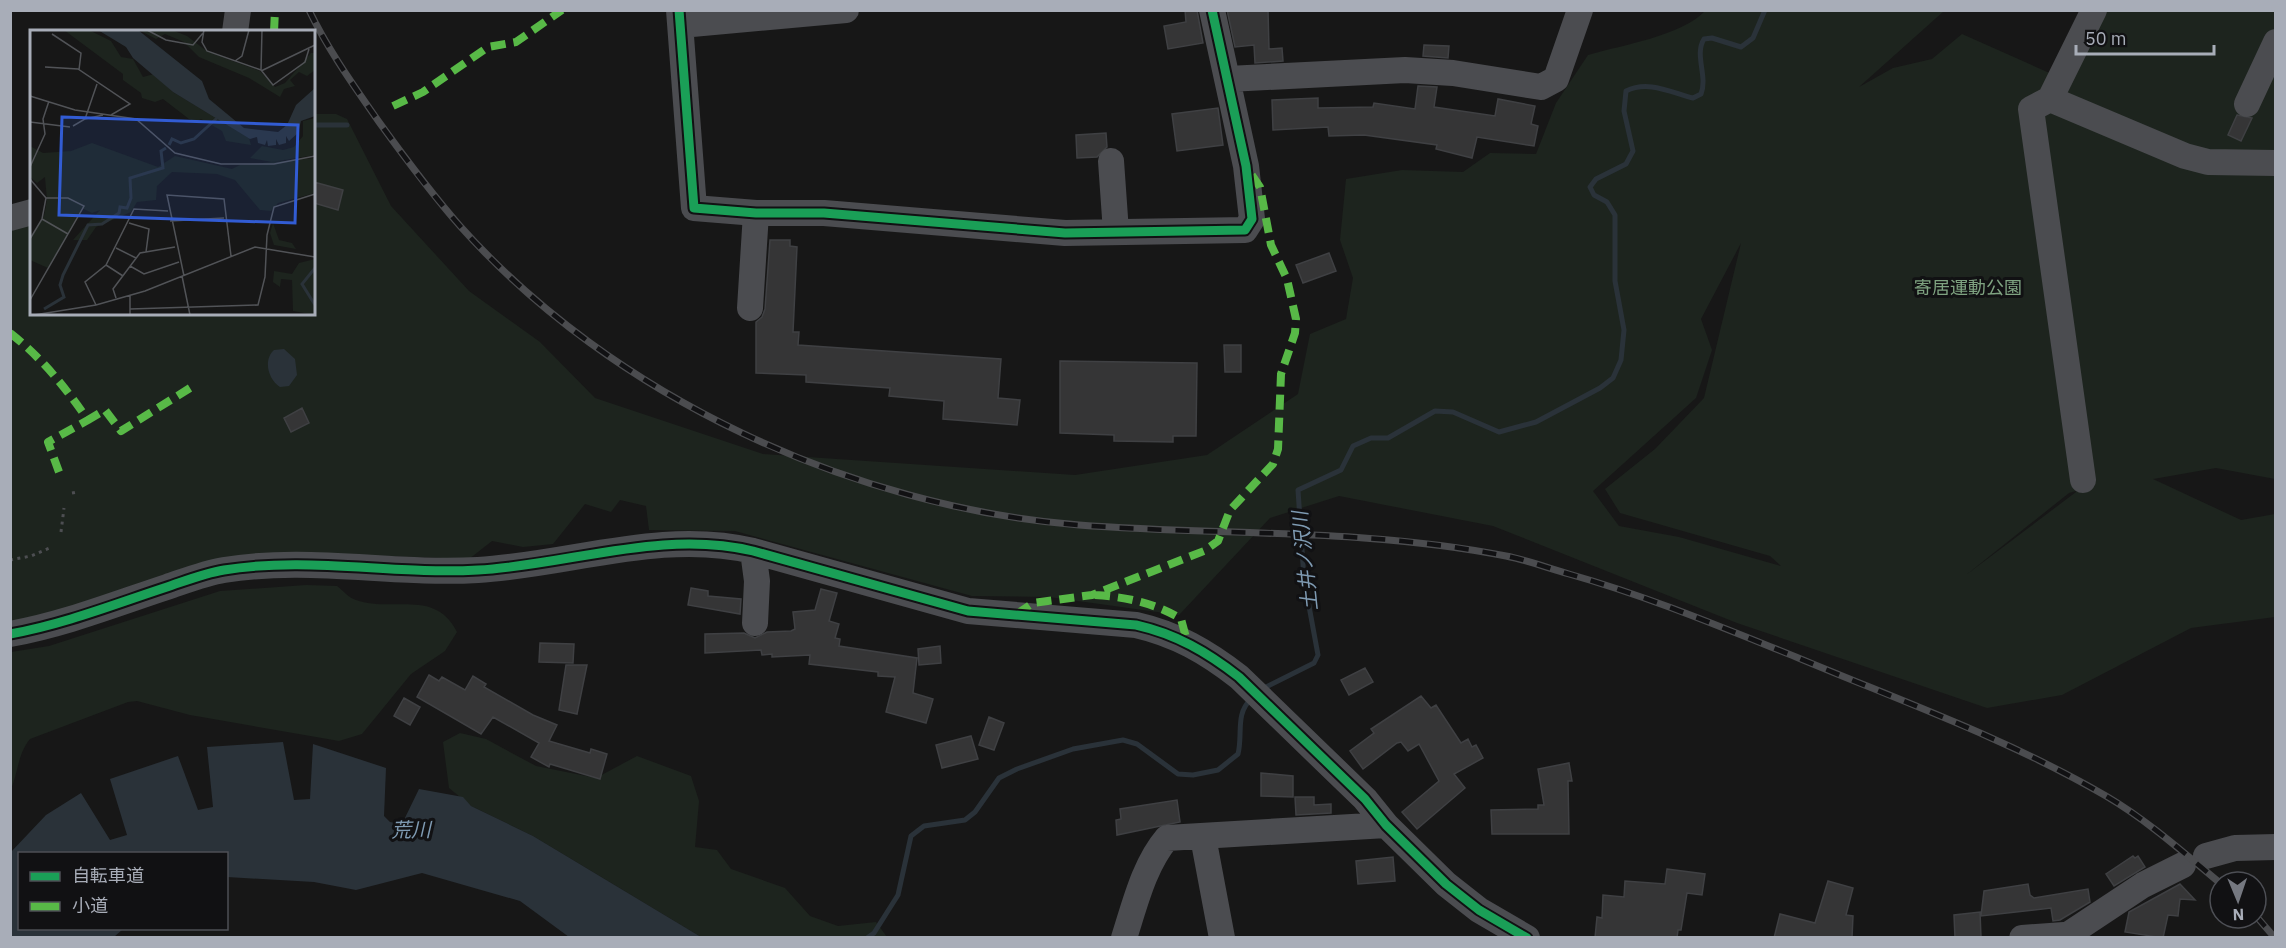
<svg xmlns="http://www.w3.org/2000/svg" width="2286" height="948" font-family="'IBM Plex Sans','Noto Sans JP',sans-serif">
	<rect width="100%" height="100%" fill="#171717"/>
	<!-- green -->
	<path fill="#1d241e" fill-rule="evenodd" d="M1705 11H1944L1859 87 1893 68 1932 59 1962 34 2063 79 2098 11H2275V479L2216 468 2153 479 2241 520 2275 514V617L2191 628 2062 695 1987 708 1737 623 1493 526 1339 496 1270 518 1179 615 1049 597 972 596 735 531 649 530 646 506 620 500 611 512 585 504 553 544 523 547 492 541 469 559 332 554 11 622V226L31 221 32 314H314V114H336L347 119 391 206 469 291 540 342 595 398 763 454 1075 475 1207 455 1298 394 1310 334 1346 319 1353 278 1340 240 1346 179 1402 170 1463 172 1490 153 1536 154 1556 103 1588 55C1622 45 1681 36 1705 11ZM1741 243 1704 398 1655 449 1605 489 1620 513 1770 556 1781 566 1679 537 1619 526 1593 491 1696 398 1712 350 1701 319ZM2076 491V492L1966 575 2069 493Z
		M306 585 337 586C344 591 347 597 356 600 392 613 435 588 457 632L445 651 411 674 362 734 339 741 190 715 137 701 128 702 30 739C18 753 18 773 11 789V652L49 646 220 591Z
		M460 733 486 739 536 766 596 778 637 756 691 776 699 801 695 847 717 850 731 869 785 888 810 916 838 926 876 922 887 937H701L533 836 471 806 449 788 443 742Z"/>
	<!-- water -->
	<path fill="#2a3239" d="M284 349 295 359 297 375 289 386 280 387C268 379 263 360 274 350Z
		M283 742 294 800 310 799 313 744 386 768 384 816 390 822 402 824 419 789 463 797 471 806 533 836 701 937H569L520 901 422 873 356 890 314 882 227 877 226 854H20V928L123 929 114 937H11V852L46 815 81 793 110 840 127 835 110 779 178 756 198 810 213 807 207 747Z"/>
	<g fill="none" stroke-linecap="round" stroke-linejoin="round">
		<!-- stream -->
		<path stroke="#2a3239" stroke-width="5" d="M314 125H347
			M1262 689 1314 663 1318 655 1304 579 1298 490 1341 470 1353 446 1371 438H1388L1435 411 1453 412 1499 432 1536 422 1600 388 1613 378 1621 360 1624 330 1615 281V215L1607 202 1594 195 1590 187 1596 179 1626 164 1633 151 1624 111 1626 91C1648 80 1670 92 1693 98L1701 94C1708 76 1694 55 1704 39L1712 38 1741 47 1753 38 1765 10
			M867 938 874 933 898 895 911 836 924 826 965 820 975 812 999 778 1017 769 1073 749 1123 740 1137 744 1178 774 1193 775 1218 770 1238 754C1243 734 1235 714 1251 699"/>
	</g>
	<!-- building -->
	<path fill="#353536" stroke="#3f4043" stroke-width="1.5" d="M1185 10H1197L1203 43 1168 49 1164 26 1186 22Z
		M1227 10H1268L1269 49 1282 48 1283 61 1255 63 1254 45 1235 47Z
		M1424 45 1449 46 1448 58 1423 56Z
		M1418 86 1437 87 1434 107 1495 116 1498 99 1535 106 1531 124 1538 126 1534 146 1477 137 1472 158 1436 149 1437 145 1364 135 1329 136 1328 127 1273 130 1272 100 1318 98V108L1373 107 1374 103 1415 109Z
		M1218 108 1223 145 1177 151 1172 114Z
		M2237 115 2252 118 2241 141 2228 135Z
		M1106 133 1107 147 1097 157 1077 158 1076 135Z
		M314 182 343 190 338 210 314 203Z
		M770 240H790V246L797 247 793 332H799L798 345 1001 359 998 398 1020 400 1017 425 943 419 944 401 889 396 890 388 806 382V375L756 373V322L762 317 765 309Z
		M1329 253 1336 271 1303 283 1296 265Z
		M1224 345H1241V372H1225Z
		M1060 361 1197 363 1196 436H1173V442L1114 441V435L1060 433Z
		M302 408 309 423 291 432 284 418Z
		M691 588 708 591V596L741 599 740 614 688 605Z
		M821 589 837 593 829 621 839 624 835 638 840 639 839 646 917 658 913 693 933 699 926 723 886 712 895 677 878 676V672L809 664 810 655 772 657V654L762 655 761 650 705 653V634L744 633 755 638 767 632 791 631 795 629 793 612 815 610Z
		M540 643 574 644 573 663 539 662Z
		M940 646 941 663 919 665 918 649Z
		M566 665H587L577 714 559 710Z
		M1365 668 1373 682 1349 695 1341 680Z
		M429 675 439 681 442 677 465 690 473 676 486 684 484 687 533 715 557 725 549 741 590 753 591 749 607 754 600 779 550 764 549 767 531 757 539 743 493 717 481 734 417 697Z
		M1421 696 1431 708 1436 705 1461 743 1468 739 1472 747 1476 745 1483 758 1454 774 1465 788 1417 829 1402 812 1439 781 1419 744 1408 751 1401 742 1397 743 1363 769 1350 751 1374 733 1371 729Z
		M404 698 420 707 410 725 394 716Z
		M989 717 1004 723 994 750 979 745Z
		M971 736 978 759 942 768 936 745Z
		M1569 763 1572 781H1568L1569 834H1492L1491 810 1538 809V805H1544L1538 769Z
		M1261 773 1293 776V797L1261 796Z
		M1295 797H1314V805L1331 804V813L1296 815Z
		M1177 800 1180 822 1117 835 1116 820 1121 819 1120 809Z
		M2133 856 2135 858 2138 856 2145 867 2114 886 2106 874Z
		M1393 857 1395 881 1358 884 1356 861Z
		M1667 869 1705 874 1702 895 1687 893 1681 930H1678L1677 938H1595L1597 917 1602 918 1603 895 1624 897 1625 881 1665 884Z
		M1828 881 1853 888 1846 915 1853 916 1852 938H1774L1780 914 1815 923Z
		M2028 884 2030 895 2034 898 2088 889 2090 902 2060 920 2053 921 2051 908 1981 916 1984 891Z
		M2180 884 2195 900 2180 899 2178 916 2168 915 2163 938 2125 932 2129 912Z
		M1980 912 1981 937 1955 938 1954 915Z"/>
	<g fill="none" stroke-linecap="round" stroke-linejoin="round">
		<!-- path -->
		<path stroke="#4d4e52" stroke-width="3" stroke-dasharray="3 4.5" stroke-linecap="butt" d="M72 493 77 492
			M61 532 64 508
			M10 560 31 556 52 547"/>
		<!-- minor -->
		<path stroke="#4b4c50" stroke-width="26" d="M679 10 694 208 756 213H824L1065 233 1245 230 1252 219 1246 166 1212 10
			M2094 10 2050 99 2185 156 2208 162 2276 163
			M681 25 846 10
			M235 32 238 10
			M1228 79 1405 70 1453 73 1541 87 1556 79 1580 10
			M2050 99 2031 109 2083 480
			M2247 104 2276 42
			M1111 161 1116 232
			M10 218 32 212
			M750 308 756 213
			M753 551 757 581 755 623
			M10 634C65 624 115 604 167 587 185 581 205 573 224 570 308 556 393 575 478 570 569 565 662 529 753 551L968 611 1136 625C1176 634 1207 652 1239 677L1365 799 1386 825 1446 884 1479 910 1527 938
			M1203 837 1222 938
			M2206 856 2235 848 2276 847
			M1124 938C1135 904 1144 865 1167 838L1386 825
			M2022 938 2064 935
			M2063 938 2143 885 2183 865"/>
		<!-- rail casing -->
		<g stroke="#4b4c4f" stroke-width="7">
			<path id="rail" d="M309 10C328 50 354 86 379 122 405 158 431 193 460 226 613 397 852 507 1079 525 1221 536 1365 528 1506 556 1527 560 1548 568 1569 574 1647 596 1721 627 1796 657 1901 701 2008 739 2106 796 2147 820 2184 853 2220 883
				M2256 916 2275 938"/>
		</g>
		<!-- rail -->
		<use href="#rail" stroke="#111113" stroke-width="4.5" stroke-dasharray="14" stroke-linecap="butt"/>
		<!-- quiet -->
		<path stroke="#58b947" stroke-width="8" stroke-dasharray="15 8" stroke-linecap="butt" d="M274 32 275 10
			M393 106 423 92 488 47 516 42 562 10
			M10 333C42 358 65 387 88 420L105 410 121 431 190 388
			M59 472 48 442 88 420
			M1095 595C1126 597 1155 603 1181 619L1187 641
			M1017 614 1033 603 1092 595 1204 551 1218 541 1230 510 1273 464 1278 449 1281 374 1295 333 1296 319 1287 279 1271 245 1260 187 1249 171"/>
		<!-- cycleway casing -->
		<g stroke="#111113" stroke-width="13">
			<path id="cycleway" d="M679 10 694 208 756 213H824L1065 233 1245 230 1252 219 1246 166 1212 10
				M10 634C65 624 115 604 167 587 185 581 205 573 224 570 308 556 393 575 478 570 569 565 662 529 753 551L968 611 1136 625C1176 634 1207 652 1239 677L1365 799 1386 825 1446 884 1479 910 1527 938"/>
		</g>
		<!-- cycleway -->
		<use href="#cycleway" stroke="#1a9f57" stroke-width="9"/>
	</g>
	<g text-anchor="middle" stroke-width="6" stroke-linejoin="round" paint-order="stroke">
		<!-- park labels -->
		<g font-size="18" fill="#7fa381" stroke="#111113">
			<text x="1968" y="294">寄居運動公園</text>
		</g>
		<!-- water labels -->
		<g font-size="20" font-style="italic" fill="#7f9bb3" stroke="#111113">
			<text transform="translate(1305 561) rotate(-96)" y="7">土井ノ沢川</text>
			<text transform="translate(411 830) rotate(-1)" y="7">荒川</text>
		</g>
	</g>
	<!-- overview -->
	<g transform="translate(30 30)">
		<rect width="285" height="285" fill="#171717"/>
		<path d="M34 0H59L81 11 91 27 103 29 113 47 124 44 143 62 219 108 221 115 196 111 192 101 171 89 166 92 159 89 133 69 125 72 112 68 111 63 93 50V44ZM109 0H142L157 6 178 22 230 41 245 57 255 53 281 23H285V40L277 46 269 42 260 50 265 56 254 59 250 67 219 48 169 27 154 12 135 4 126 9ZM285 88V125L242 132 220 128 232 116 253 120 264 117 273 106V91ZM62 113 128 137 145 126 202 139 210 135 285 128V163L248 173 241 181 230 180 205 150 187 144 142 142 127 156 126 170 107 172 101 182 66 197 57 210H43L70 180 62 183 52 178 18 238 0 230V210L14 186 17 170 15 147 7 153 0 147V116L13 123 41 121ZM243 193 249 210 262 213 266 219 244 215 240 203ZM285 229V285L263 281 262 250 251 249 250 257 243 252 244 241 262 244 269 233Z" fill="#1d241e"/>
		<path d="M68 0H108L172 51 179 69 214 98 248 102 257 95 266 75 285 58V86L271 91 268 103 259 111 256 106V113L249 115 246 109V115L238 116 237 110 235 115 228 113 227 107 220 109 143 62 103 28 96 17Z" fill="#2a3239"/>
		<path fill="none" stroke="#2a3239" stroke-width="3" d="M139 115 142 109 151 113 164 109 187 88M285 238 272 254 285 275M14 279 34 267 30 255 33 245 58 195 72 194 89 183 90 177 97 178 101 168 100 148 133 138 131 121 136 118"/>
		<path fill="none" stroke="#515357" stroke-width="1.5" d="M117 0 136 10 163 15 173 3M174 0 172 12 177 21 231 40M232 0 231 40 243 55 275 32 279 19M22 4 51 23 49 40M205 31 212 26 219 0M15 37 48 39 100 74 81 85M231 41 285 15M0 66 45 80 106 89 145 123 191 134H244L285 126M55 89 73 85M0 92 40 97M43 96 55 89 67 54M0 137 15 104 13 89 19 71M0 149 16 168 12 189 0 209M12 189 38 204M140 191 194 188M99 193 119 199 116 222M86 218 106 228M76 235 93 246M100 236 114 244 149 232M152 246 160 285M154 246 137 165 194 169 201 226M86 268 83 259 110 223 145 217M0 270 54 176 38 168H16M66 275 55 252 76 235 104 179 138 181M100 279 228 275 235 247 237 205 244 177 285 164M4 285 66 275 115 261 225 217 285 227M100 285V265"/>
		<path fill="#325cd3" fill-opacity="0.15" stroke="#325cd3" stroke-width="3" d="M32 87 268 95 265 193 29 185Z"/>
		<rect width="285" height="285" fill="none" stroke="#a8adb8" stroke-width="3"/>
	</g>
	<!-- border -->
	<rect width="2286" height="948" fill="none" stroke="#a8adb8" stroke-width="24"/>
	<!-- legend -->
	<rect x="18" y="852" width="210" height="78" fill="#111113" stroke="#4d4f55" stroke-width="1.5"/>
	<rect x="30" y="872" width="30" height="9" fill="#1a9f57" stroke="#4d4f55" stroke-width="1.5"/>
	<text x="72" y="882" font-size="18" fill="#a8adb8">自転車道</text>
	<rect x="30" y="902" width="30" height="9" fill="#58b947" stroke="#4d4f55" stroke-width="1.5"/>
	<text x="72" y="912" font-size="18" fill="#a8adb8">小道</text>
	<!-- north arrow -->
	<g transform="translate(2238 900) rotate(178)"><circle r="28" fill="#111113" stroke="#4d4f55" stroke-width="1.5"/>
	<path d="M0-4.5L10 22L0 15L-10 22Z" fill="#757880"/>
	<text y="-9" font-size="16" font-weight="bold" text-anchor="middle" fill="#a8adb8">N</text>
	</g>
	<!-- scale -->
	<path d="M2076 45v9h138v-9" fill="none" stroke="#a8adb8" stroke-width="3"/>
	<text x="2085" y="45" font-size="18" fill="#a8adb8" stroke="#111113" stroke-width="4.5" paint-order="stroke">50 m</text>
</svg>
